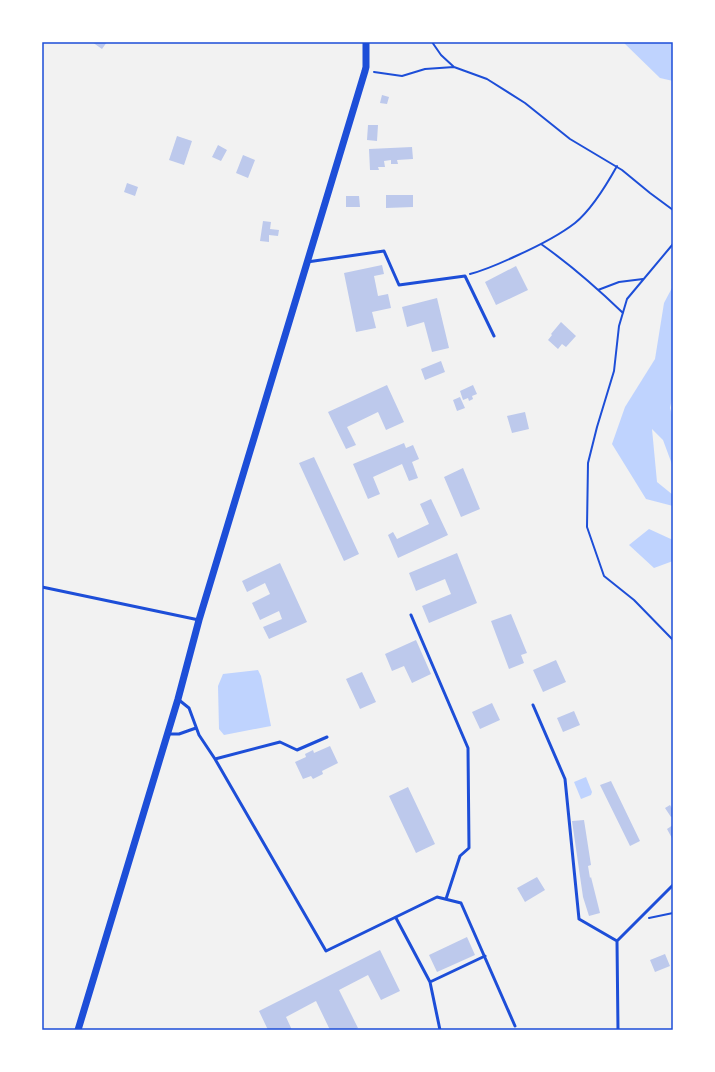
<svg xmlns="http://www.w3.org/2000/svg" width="715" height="1072" font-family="Lato,sans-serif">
	<rect width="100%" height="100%" fill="#f2f2f2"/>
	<!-- water -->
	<path fill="#bfd3fe" d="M623 42H673V81L660 78Z
		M673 286V394L670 408 673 418V467L663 440 652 429 657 482 673 495V506L646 499 612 444 625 407 655 359 664 303Z
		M649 529 673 540V561L654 568 629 545Z
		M258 670 261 676 271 726 224 735 219 729 218 686 223 674Z
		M586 777 592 792 591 795 581 799 574 782Z"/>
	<!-- building -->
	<path fill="#bdc9ec" d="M92 42H107L102 49Z
		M382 95 389 97 387 104 380 103Z
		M368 125H378L377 141 367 140Z
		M177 136 192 141 184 165 169 160Z
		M218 145 227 150 221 161 212 157Z
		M412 147 413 159 397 160 398 164H391V160L384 161 385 167H378L379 170H370L369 149Z
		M243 155 255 160 248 178 236 173Z
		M127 183 138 187 135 196 124 192Z
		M386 195H413V207L386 208Z
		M346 196H359L360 207H346Z
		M263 221 271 222 270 229 279 230 278 236 269 235V242L260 241Z
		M382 265 384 274 374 276 378 296 388 294 391 308 372 312 376 328 356 332 344 273Z
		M516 266 528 290 496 305 485 282Z
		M437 298 449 348 432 352 424 322 407 327 402 307Z
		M561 322 576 336 566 347 562 344 558 349 548 340 552 335 551 334Z
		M441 361 445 372 425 380 421 369Z
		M387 385 404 422 386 430 378 412 347 427 356 445 346 449 328 412Z
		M473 385 477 394 472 396 473 399 469 401 468 398 463 400 460 391Z
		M460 397 465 408 457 411 453 400Z
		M525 412 529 429 512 433 507 416Z
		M404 443 406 448 413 445 419 459 412 462 418 478 409 481 402 464 373 477 380 494 368 499 353 464Z
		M314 457 359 554 344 561 299 463Z
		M463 468 480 509 461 517 444 477Z
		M431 499 448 535 398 558 388 535 393 532 397 539 429 524 420 504Z
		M457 553 477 603 429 623 422 606 451 594 445 579 416 591 409 573Z
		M280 563 307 622 269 639 263 627 282 619 279 611 260 620 252 603 270 594 265 583 247 592 242 581Z
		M511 614 527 653 521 655 524 663 509 669 491 621Z
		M416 640 431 674 412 683 404 666 392 671 385 654Z
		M556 660 566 682 543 692 533 670Z
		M362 672 376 702 360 709 346 679Z
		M492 703 500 720 480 729 472 712Z
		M574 711 580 725 563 732 557 718Z
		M330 746 338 763 322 771 323 774 313 779 311 776 303 779 295 762 306 757 305 754 313 750 314 753Z
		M611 781 640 841 630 846 600 785Z
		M408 787 435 844 416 853 389 796Z
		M670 805 673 810V816L671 817 665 808Z
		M584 820 591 865 588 866 590 878 591 877 600 913 589 916 583 897 572 821Z
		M673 825V840L667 829Z
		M537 877 545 890 525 902 517 888Z
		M467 937 475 955 437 972 429 955Z
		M380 950 400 991 381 1000 368 975 339 990 358 1028 354 1030H330L316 1001 286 1017 292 1030H268L259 1011Z
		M665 954 670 966 655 972 650 960Z"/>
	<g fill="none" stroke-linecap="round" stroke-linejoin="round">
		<!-- path -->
		<path stroke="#1d4ed8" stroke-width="2" d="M432 42 441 55 454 67
			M374 72 402 76 425 69 454 67 487 79 525 103 570 139 622 170 650 193 673 210
			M541 244C571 265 597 288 623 313
			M673 244 627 299 619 326 614 371 597 427 588 463 587 527 604 576 634 600 673 640
			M470 274C486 270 501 263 516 256 536 247 557 237 575 223 591 210 607 184 617 166
			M598 290 619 282 643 279
			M649 918 673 913"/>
		<!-- service -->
		<path stroke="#1d4ed8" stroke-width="3" d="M307 262 384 251 399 285 465 276 494 336
			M42 587 199 620
			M411 615 468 748 469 848 460 856 446 899
			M179 700 189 708 199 735 215 759 326 951 437 897 461 903 515 1026
			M533 705 565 779 579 919 617 941 618 1030
			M169 734H179L196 728
			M215 759 280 742 297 750 327 737
			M396 918 430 982 440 1030
			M617 941 673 885
			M430 982 485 956"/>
		<!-- tertiary -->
		<path stroke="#1d4ed8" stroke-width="7" d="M78 1030 178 699 199 620 365 71 366 67V42"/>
	</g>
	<!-- border -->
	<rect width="715" height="1072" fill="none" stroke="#ffffff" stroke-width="86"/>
	<rect x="43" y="43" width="629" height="986" fill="none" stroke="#1d4ed8" stroke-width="1.5"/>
</svg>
